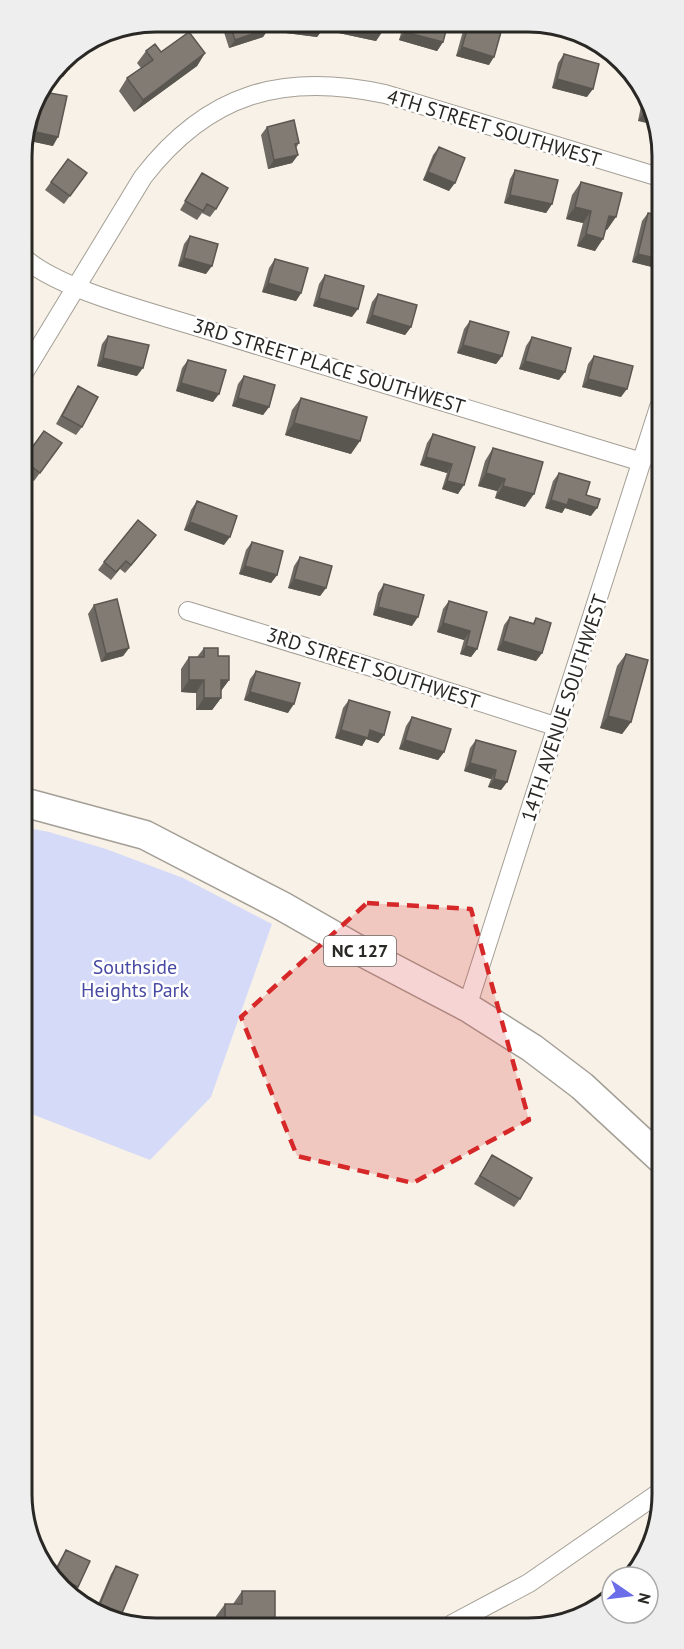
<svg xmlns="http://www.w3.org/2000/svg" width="684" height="1649" font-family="'PT Sans',sans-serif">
	<rect width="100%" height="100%" fill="#f7f1e7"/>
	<!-- green -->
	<path fill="#d5daf8" d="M23 827 49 832 106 849 183 878 272 924 211 1097 150 1160 24 1111Z"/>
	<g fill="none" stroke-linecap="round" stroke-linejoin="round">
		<!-- minor casing -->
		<g stroke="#a49f96" stroke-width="20">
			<path id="minor" d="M22 256C56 289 151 312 198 327 346 373 494 417 642 462
				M22 376 143 177C208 93 283 72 385 94L659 177
				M188 611 371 667 558 727
				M467 1007 659 407
				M452 1624 529 1583 663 1490"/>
		</g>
		<!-- primary casing -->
		<g stroke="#a49f96" stroke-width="31">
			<path id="primary" d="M23 802 145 835 282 906 366 954 467 1007 532 1048 582 1086 662 1160"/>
		</g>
		<!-- minor -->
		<use href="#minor" stroke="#fff" stroke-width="18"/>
		<!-- primary -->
		<use href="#primary" stroke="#fff" stroke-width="28"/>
	</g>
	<!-- wall -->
	<path fill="#6f6a63" d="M225 21 267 22 269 28 263 37 229 48 222 26Z
		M279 22H324L323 29 317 37 278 32Z
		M336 22 384 23 382 32 376 41 334 32Z
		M404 23H448L443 42 437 51 399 40Z
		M469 23 489 65 456 56 463 31Z
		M146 51 161 52 205 53 197 66 134 112 119 91 127 78 141 68 137 63Z
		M564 54 587 97 552 88 558 63Z
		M44 92 53 146 30 141 38 100Z
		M643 96H644L658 121H638Z
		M267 127 299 143 296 148 298 155 292 163 268 169 261 135Z
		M439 147 449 191 423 180 433 155Z
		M68 159 87 173 64 204 45 190Z
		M515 170 552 204 546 213 504 203 510 179Z
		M202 173 216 209 210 217 202 213 197 220 180 210Z
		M581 182 607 230 606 229 595 251 577 246 583 223 566 219 572 195Z
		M648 213 659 215V263L656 268 632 262 642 221Z
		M190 236 206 274 178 266 184 244Z
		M275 259 301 293 296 301 262 292 269 268Z
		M325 275 352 317 313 306 319 284Z
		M378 294 411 327 405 335 366 323 372 302Z
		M470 321 502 356 496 364 457 353 464 329Z
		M108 336 137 376 97 366 102 344Z
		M532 337 559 380 519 369 526 346Z
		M594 356 621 397 582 387 588 364Z
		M188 360 213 402 176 391 182 368Z
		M244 376 269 407 263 415 232 406 238 384Z
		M78 386 82 427 76 435 56 424 72 395Z
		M301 398 351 454 285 435 292 410Z
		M44 431 62 443 34 481 22 473V460Z
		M433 434 475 447 458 494 442 489 447 473 420 465 427 443Z
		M493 448 525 507 495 498 497 491 478 486 485 461Z
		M559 473 586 495 591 516 565 508 562 513 545 508 553 481Z
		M197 501 224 545 184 530 191 510Z
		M252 542 277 575 271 583 239 574 246 550Z
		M150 543 125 573 120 569 111 580 98 570 104 562Z
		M300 557 326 588 320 596 288 588 294 566Z
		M384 584 412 626 373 615 378 593Z
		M449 601 487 612 477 649 471 657 460 654 464 640 437 632 443 609Z
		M94 605 129 648 123 656 101 662 88 614Z
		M510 617 533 623 536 618 542 653 536 661 497 650 504 625Z
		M204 648 218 656 229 680 221 691V698L212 710H196V693L181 692V669L189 657H197Z
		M626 654 631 722 622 734 600 728 617 666Z
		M256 671 288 713 244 700 250 679Z
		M349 700 384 735 378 743 366 739 362 746 335 738 343 708Z
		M412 717 444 752 438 760 399 749 406 726Z
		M476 740 507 782 501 790 488 787 491 779 464 771 470 748Z
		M492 1155 520 1199 514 1207 474 1184Z
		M66 1550 78 1587 72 1595 65 1592 53 1573 61 1558Z
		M116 1566 117 1619 96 1609 111 1574Z
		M242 1591 275 1625H216V1616L225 1604H233Z"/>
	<!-- shaded-wall -->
	<path fill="#5a5650" d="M284 24 323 29 317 37 278 32Z
		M340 24 382 32 376 41 334 32Z
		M269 28 263 37 229 48 235 40Z
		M405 32 443 42 437 51 399 40Z
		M462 47 494 57 489 65 456 56Z
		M205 53 197 66 134 112 143 100Z
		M58 66 69 69 63 77 51 75Z
		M557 79 593 89 587 97 552 88Z
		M646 109 652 110 658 121 659 126 638 121Z
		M36 132 58 137 53 146 30 141Z
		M298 155 292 163 268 169 274 160Z
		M428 172 455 183 449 191 423 180Z
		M510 195 552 204 546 213 504 203Z
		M575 207 591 211 583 223 566 219Z
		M609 216 616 217 607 230 601 228Z
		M586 234 603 239 595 251 577 246Z
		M638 254 659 259V263L656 268 632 262Z
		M184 258 212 266 206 274 178 266Z
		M268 283 301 293 296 301 262 292Z
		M319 298 358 309 352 317 313 306Z
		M372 315 411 327 405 335 366 323Z
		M463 345 502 356 496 364 457 353Z
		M103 358 143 368 137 376 97 366Z
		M525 361 565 372 559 380 519 369Z
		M588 379 627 389 621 397 582 387Z
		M181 383 219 394 213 402 176 391Z
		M238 398 269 407 263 415 232 406Z
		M294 423 360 441 351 454 285 435Z
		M426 457 452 464 447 473 420 465Z
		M486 473 505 479 497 491 478 486Z
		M447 481 464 485 458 494 442 489Z
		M503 486 534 494 525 507 495 498Z
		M569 499 597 508 591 516 565 508 562 513 545 508 551 500Z
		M190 522 230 537 224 545 184 530Z
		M156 535 150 543 125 573 131 565Z
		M245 566 277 575 271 583 239 574Z
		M294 579 326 588 320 596 288 588Z
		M378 607 418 617 412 626 373 615Z
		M443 623 470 631 464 640 437 632Z
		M503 641 542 653 536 661 497 650Z
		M466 646 477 649 471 657 460 654Z
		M129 648 123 656 101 662 106 654Z
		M189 680H204L196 693 181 692Z
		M221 680H229L220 692Z
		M250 692 294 704 288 713 244 700Z
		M204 698H221L212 710H196Z
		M608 716 631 722 622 734 600 728Z
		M341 730H370L384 735 378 743 366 739 362 746 335 738Z
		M405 740 444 752 438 760 399 749Z
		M470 763 496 770 491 779 464 771Z
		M494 779 507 782 501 790 488 787Z
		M100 1604 122 1613 117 1619 97 1609Z
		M225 1623H245L244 1625H223Z"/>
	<!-- building -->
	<path fill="#817b73" stroke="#5a5650" stroke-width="1.5" d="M229 21 267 22 269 28 235 40Z
		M284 22H324L323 29 284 24Z
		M341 22 384 23 382 32 340 24Z
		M407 23H448L443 42 405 32Z
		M469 23 501 32 494 57 462 47Z
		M189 32 205 53 143 100 127 78 153 60 146 51 155 44 161 52Z
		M73 51 69 69 58 66 67 55Z
		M564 54 599 64 593 89 557 79Z
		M44 92 67 96 58 137 36 132Z
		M648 102 652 110 646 109Z
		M294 120 299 143 295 144 298 155 274 160 267 127Z
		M439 147 465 158 455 183 428 172Z
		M68 159 87 173 70 196 51 182Z
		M515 170 558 180 552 204 510 195Z
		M202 173 228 188 216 209 207 204 203 211 185 201Z
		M581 182 622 193 616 217 609 216 603 239 586 234 591 211 575 207Z
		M648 213 659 215V259L638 254Z
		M190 236 218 244 212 266 184 258Z
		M275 259 308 268 301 293 268 283Z
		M325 275 364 286 358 309 319 298Z
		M378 294 417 305 411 327 372 315Z
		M470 321 509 332 502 356 463 345Z
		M108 336 149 345 143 368 103 358Z
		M532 337 571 348 565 372 525 361Z
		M594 356 633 366 627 389 588 379Z
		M188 360 226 370 219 394 181 383Z
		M244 376 275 385 269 407 238 398Z
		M78 386 98 397 82 427 62 416Z
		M301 398 367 417 360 441 294 423Z
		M44 431 62 443 40 473 23 460Z
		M433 434 475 447 464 485 447 481 452 464 426 457Z
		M493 448 543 462 534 494 503 486 505 479 486 473Z
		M559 473 590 482 586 495 600 499 597 508 569 499 567 505 551 500Z
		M197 501 237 516 230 537 190 522Z
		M138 520 156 535 131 565 126 561 116 572 104 562Z
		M252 542 283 551 277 575 245 566Z
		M300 557 332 566 326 588 294 579Z
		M384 584 424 595 418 617 378 607Z
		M117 599 129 648 106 654 94 605Z
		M449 601 487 612 477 649 466 646 470 631 443 623Z
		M510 617 534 624 536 618 551 623 542 653 503 641Z
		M204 648H218V656H229V680H221V698H204V680H189V657H204Z
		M626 654 648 660 631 722 608 716Z
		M256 671 300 683 294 704 250 692Z
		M349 700 390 712 384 735 370 730 368 738 341 730Z
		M412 717 451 729 444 752 405 740Z
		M476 740 516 751 507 782 494 779 496 770 470 763Z
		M492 1155 532 1178 520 1199 480 1176Z
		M66 1550 90 1561 78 1587 54 1575Z
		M116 1566 138 1575 122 1613 100 1604Z
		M242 1591H275V1625H245V1623H225V1604H242Z"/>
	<!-- marked area -->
	<path fill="#d62828" fill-opacity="0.2" stroke="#d62828" stroke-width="4.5" stroke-dasharray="12 8" stroke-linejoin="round" d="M367 903 471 909 529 1120 413 1183 297 1156 241 1017Z"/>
	<g text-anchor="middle" stroke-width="5" stroke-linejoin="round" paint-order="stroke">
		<!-- shield labels -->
		<rect fill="#fff" stroke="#6a6866" stroke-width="1.5" x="324" y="936" width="72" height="30" rx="4.5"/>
		<g font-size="18" font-weight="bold" fill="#2a2825">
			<text x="360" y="957">NC 127</text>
		</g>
		<!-- street labels -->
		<g font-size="20" fill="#2a2825" stroke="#fff">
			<text transform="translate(494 128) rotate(17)" y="7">4TH STREET SOUTHWEST</text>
			<text transform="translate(329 366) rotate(17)" y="7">3RD STREET PLACE SOUTHWEST</text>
			<text transform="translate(373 668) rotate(18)" y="7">3RD STREET SOUTHWEST</text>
			<text transform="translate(564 708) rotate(-72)" y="7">14TH AVENUE SOUTHWEST</text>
		</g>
		<!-- park labels -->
		<g font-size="20" fill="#484aa3" stroke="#fff">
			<text x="135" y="974">Southside<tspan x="135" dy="23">Heights Park</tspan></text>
		</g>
	</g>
	<!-- crop -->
	<path d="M0 0H684V1649H0ZM156 32H528A124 124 0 0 1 652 156V1494A124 124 0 0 1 528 1618H156A124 124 0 0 1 32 1494V156A124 124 0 0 1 156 32Z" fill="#eee" fill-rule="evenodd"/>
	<path fill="none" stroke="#2a2825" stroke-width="3" d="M156 32H528A124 124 0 0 1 652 156V1494A124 124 0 0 1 528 1618H156A124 124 0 0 1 32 1494V156A124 124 0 0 1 156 32Z"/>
	<!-- north arrow -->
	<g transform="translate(630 1595) rotate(104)"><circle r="28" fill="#ffffff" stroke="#aaa9a8" stroke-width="1.5"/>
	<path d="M0-4.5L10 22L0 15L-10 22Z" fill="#6b6ee8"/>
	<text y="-9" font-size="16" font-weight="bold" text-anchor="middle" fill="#2a2825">N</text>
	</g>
</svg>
